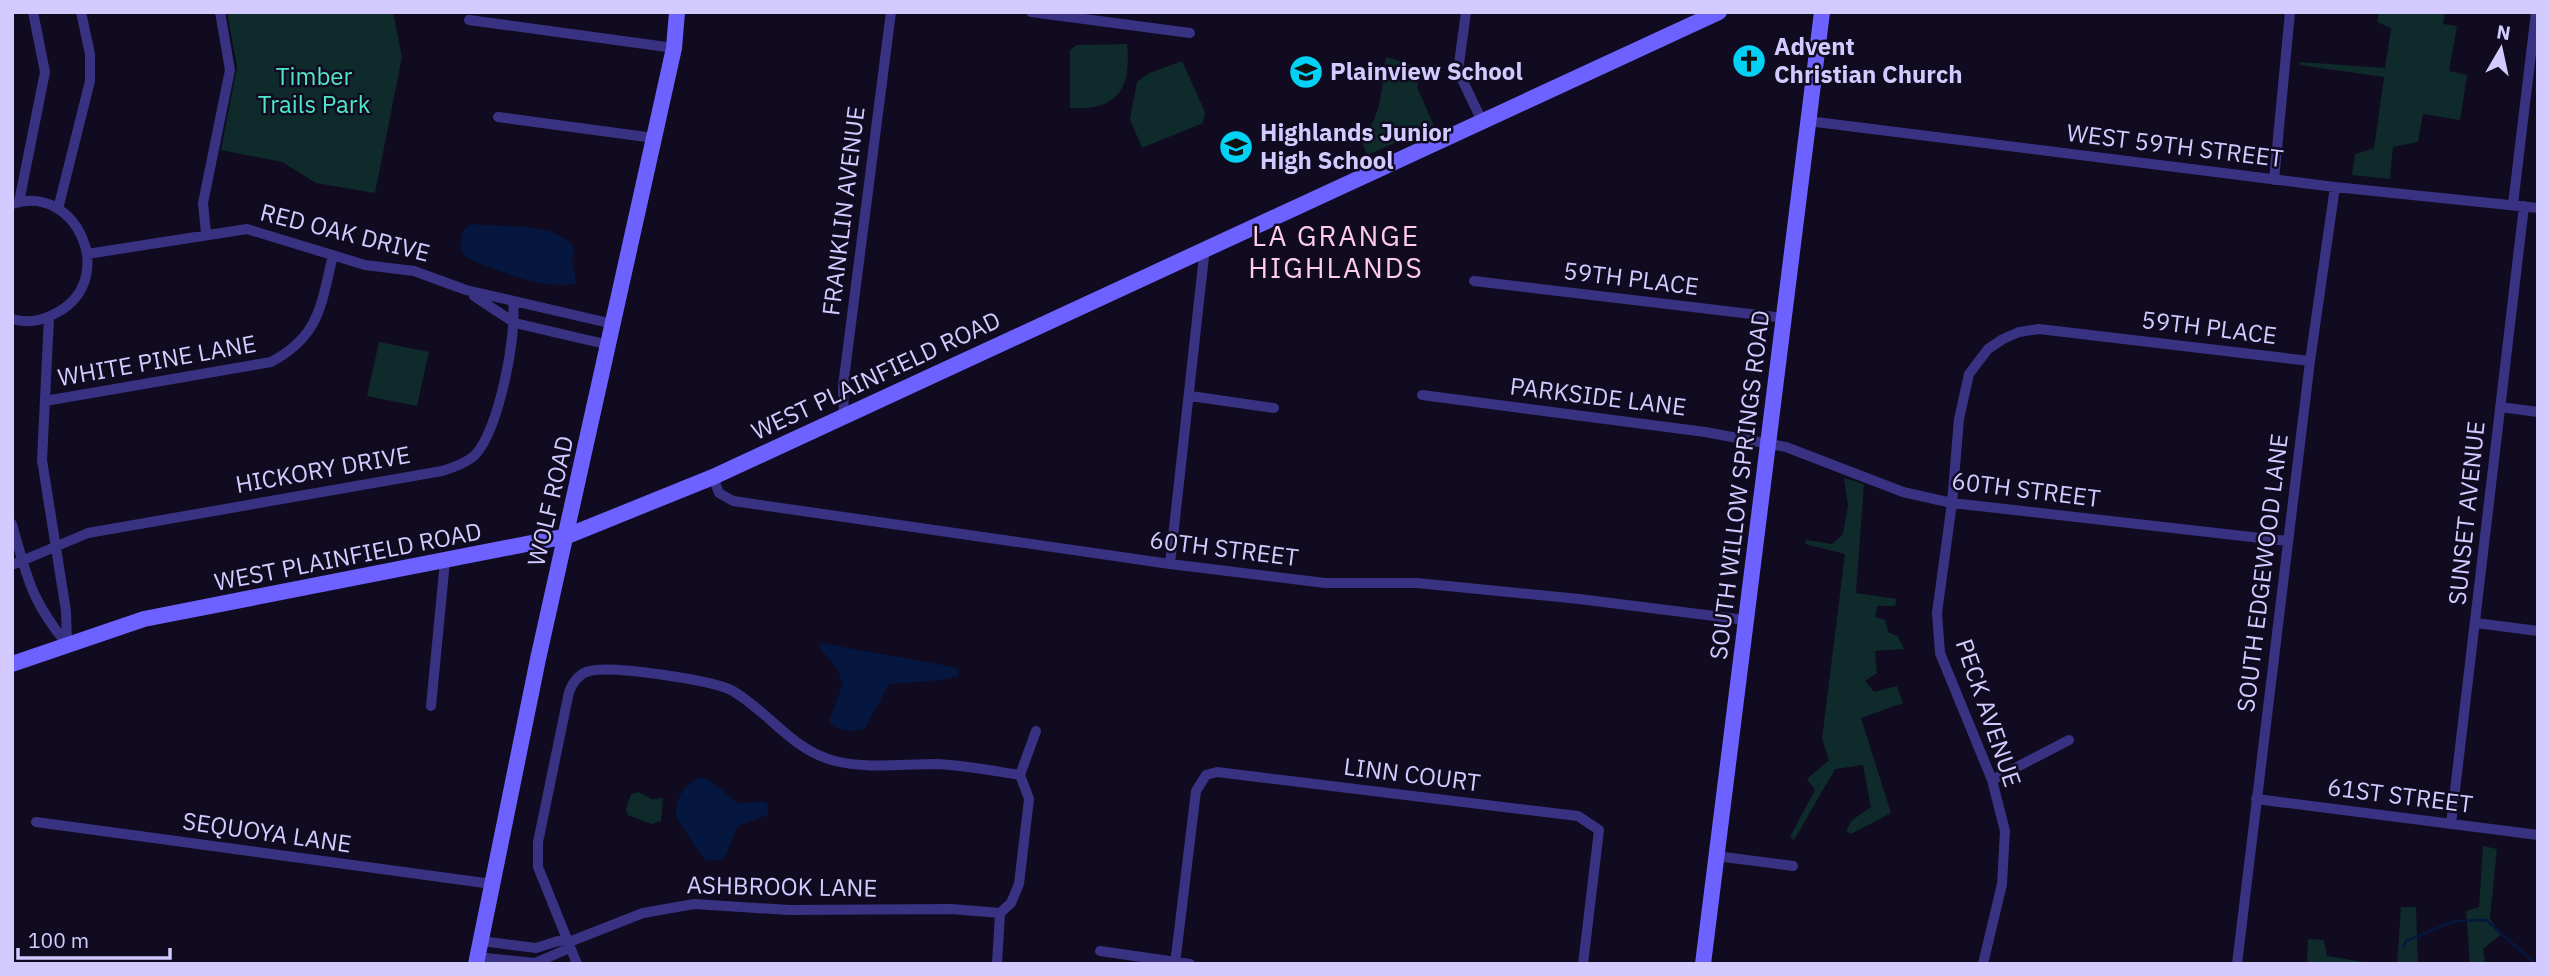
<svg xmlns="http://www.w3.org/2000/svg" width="2550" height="976" font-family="'IBM Plex Sans',sans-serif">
	<rect width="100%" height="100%" fill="#100b20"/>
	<!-- green -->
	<path fill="#0e2a2b" d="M227 12H393L402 57 375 193 316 183 282 162 221 150 237 67Z
		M2379 12H2445L2443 24 2457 26 2449 71 2467 75 2460 120 2423 114 2418 142 2393 147 2390 179 2352 175 2355 154 2374 148 2384 77 2299 65 2300 62 2385 68 2391 28 2377 22Z
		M1127 44C1132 89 1117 111 1070 108V50L1077 45Z
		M1386 57 1423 68 1417 87 1434 126 1367 155 1360 137C1381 127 1383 78 1386 57Z
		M1182 61 1205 112 1203 123 1142 148 1130 119 1137 82 1149 73Z
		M379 342 429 352 417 406 367 396Z
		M1844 478 1864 484 1856 593 1897 599 1895 606H1877L1875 617 1885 620 1889 633 1898 636 1904 649 1875 651 1877 673 1865 681 1874 692 1897 686 1903 703 1861 718 1891 813 1851 834 1846 831 1852 820 1871 807 1863 765 1835 769 1794 840 1790 837 1815 790 1807 779 1829 760 1822 739 1845 554 1805 544 1806 540 1832 544 1843 534 1848 505Z
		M638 792 652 799 663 798 661 821 651 824 628 815 626 809 631 794Z
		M2483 846 2497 849 2490 918 2500 935 2483 949 2485 964H2470L2466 911 2479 907Z
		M2401 907H2416L2418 964H2397Z
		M2308 939 2324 940 2327 956 2376 964H2312L2307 961Z"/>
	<!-- water -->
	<path fill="#05173f" d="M471 224C499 228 559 221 575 249L572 261 576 283C551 292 490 269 466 257L460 248 463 231Z
		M820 643 954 667 959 672 957 676 943 680 889 684 865 728C854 733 837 732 829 721L843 683 837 669 819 647Z
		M699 778 708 779 739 804 763 801 768 804V815L738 826 723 860H707L701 855 676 817C676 800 682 785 699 778Z"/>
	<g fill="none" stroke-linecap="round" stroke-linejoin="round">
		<!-- stream -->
		<path stroke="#05173f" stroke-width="2.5" d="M2403 947 2406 941 2455 921 2486 920 2536 964"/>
		<!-- street -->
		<path stroke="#393283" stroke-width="10" d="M1031 12 1190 33
			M1466 12 1458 71 1482 121
			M469 20 674 48
			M498 117 654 138
			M1808 121 2335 187 2538 208
			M2274 180 2290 12
			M19 202 45 72 33 12
			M12 204C76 182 119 278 58 312 43 321 29 324 12 319
			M2513 204 2536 12
			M58 209 90 81V54L81 12
			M206 234 203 203 230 70 220 12
			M87 254 247 229 365 265 414 271 466 290 613 324
			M1474 281 1784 318
			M474 296 515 323 609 345
			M49 318 42 460 66 611 67 644
			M1422 395 1705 432 1786 447 1903 492 1952 503 2287 541
			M1190 396 1274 408
			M45 401 271 362C320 336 321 305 333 255
			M2500 407 2538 412
			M844 416 843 386 891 12
			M713 477 719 493 733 501 1170 564 1325 583H1417L1579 599 1746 620
			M12 524C27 577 31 601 67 644
			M1170 564 1205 247
			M12 565 88 533 442 471C454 467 467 463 476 454 499 427 517 337 513 302
			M2476 623 2538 631
			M431 706 445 561
			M1020 775 1036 731
			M1992 780 2069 740
			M2256 799 2538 835
			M36 822 492 884
			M2451 824 2524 206
			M1716 856 1793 866
			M481 941 536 948 558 941 569 942 643 913 694 904 789 910 951 909 1000 913
			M1100 951 1190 964
			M477 957 535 963 565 950 569 942
			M577 964 538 867V842L569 692C573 682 579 673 590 671 611 665 711 680 731 690 769 711 791 750 835 761 869 769 901 764 936 764 964 765 993 771 1020 775
			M997 964 1000 913 1011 903 1019 884 1029 799 1020 775
			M1175 964 1196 791 1206 775 1217 772 1578 816 1599 830 1583 964
			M1983 964 2002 884 2005 831 1992 780 1940 653 1937 613 1952 503 1959 419 1969 374 1988 349 2003 339 2019 332 2039 329 2310 361
			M2237 964 2310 361 2335 187"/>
		<!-- secondary -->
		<path stroke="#6d61ff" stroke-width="16" d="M12 664 144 619 567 536 713 477 1719 12
			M476 964 538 659 674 48 677 12
			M1703 964 1822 12"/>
	</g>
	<!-- icons -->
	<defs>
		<g id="church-disc" transform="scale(1.75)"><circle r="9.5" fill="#00d1f5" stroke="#100b20"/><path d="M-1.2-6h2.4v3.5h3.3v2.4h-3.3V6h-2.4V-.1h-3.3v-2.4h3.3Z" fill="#111"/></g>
		<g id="school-disc" transform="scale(1.75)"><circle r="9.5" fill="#00d1f5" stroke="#100b20"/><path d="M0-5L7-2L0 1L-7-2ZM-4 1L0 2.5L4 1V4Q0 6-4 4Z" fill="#111"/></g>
	</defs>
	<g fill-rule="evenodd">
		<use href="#church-disc" x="1749" y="61"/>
		<use href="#school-disc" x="1306" y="72"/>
		<use href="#school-disc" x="1236" y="147"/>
	</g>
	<g text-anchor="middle" stroke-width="5" stroke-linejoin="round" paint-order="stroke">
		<!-- poi labels -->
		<g font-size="24" font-weight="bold" fill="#d3caff" stroke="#100b20" text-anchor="start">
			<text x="1774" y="55">Advent<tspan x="1774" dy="28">Christian Church</tspan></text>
			<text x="1330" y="80">Plainview School</text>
			<text x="1260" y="141">Highlands Junior<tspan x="1260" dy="28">High School</tspan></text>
		</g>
		<!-- park labels -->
		<g font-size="24" fill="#4de8c9" stroke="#100b20">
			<text x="314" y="85">Timber<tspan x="314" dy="28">Trails Park</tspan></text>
		</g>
		<!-- street labels -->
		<g font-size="24" fill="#d3caff" stroke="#100b20">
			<text transform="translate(2175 146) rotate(7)" y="8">WEST 59TH STREET</text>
			<text transform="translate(844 211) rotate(-83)" y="8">FRANKLIN AVENUE</text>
			<text transform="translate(345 233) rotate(14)" y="8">RED OAK DRIVE</text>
			<text transform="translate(1631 279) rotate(7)" y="8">59TH PLACE</text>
			<text transform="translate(2209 328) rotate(7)" y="8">59TH PLACE</text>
			<text transform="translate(157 361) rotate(-10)" y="8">WHITE PINE LANE</text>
			<text transform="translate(876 376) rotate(-25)" y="8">WEST PLAINFIELD ROAD</text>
			<text transform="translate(1598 397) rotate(7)" y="8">PARKSIDE LANE</text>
			<text transform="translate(323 470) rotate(-10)" y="8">HICKORY DRIVE</text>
			<text transform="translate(1740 485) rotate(-83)" y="8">SOUTH WILLOW SPRINGS ROAD</text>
			<text transform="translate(2026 490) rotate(7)" y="8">60TH STREET</text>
			<text transform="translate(551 501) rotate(-77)" y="8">WOLF ROAD</text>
			<text transform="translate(2467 513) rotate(-84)" y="8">SUNSET AVENUE</text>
			<text transform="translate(1224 549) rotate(7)" y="8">60TH STREET</text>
			<text transform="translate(348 557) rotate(-11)" y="8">WEST PLAINFIELD ROAD</text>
			<text transform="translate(2263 573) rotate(-83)" y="8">SOUTH EDGEWOOD LANE</text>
			<text transform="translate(1988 713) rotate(71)" y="8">PECK AVENUE</text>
			<text transform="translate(1412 775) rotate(7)" y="8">LINN COURT</text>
			<text transform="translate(2400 796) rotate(7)" y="8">61ST STREET</text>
			<text transform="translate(267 833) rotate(8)" y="8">SEQUOYA LANE</text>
			<text transform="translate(782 887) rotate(1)" y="8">ASHBROOK LANE</text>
		</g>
		<!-- quarter labels -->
		<g font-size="28" letter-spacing="2" fill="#ffccea" stroke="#100b20">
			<text x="1336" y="246">LA GRANGE<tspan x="1336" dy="32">HIGHLANDS</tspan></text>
		</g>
	</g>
	<!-- border -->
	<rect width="2550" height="976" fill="none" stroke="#d3caff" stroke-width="28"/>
	<!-- north arrow -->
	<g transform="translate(2501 49) rotate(9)" stroke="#100b20" stroke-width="5" paint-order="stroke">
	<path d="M0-5L12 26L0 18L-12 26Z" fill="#d3caff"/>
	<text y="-10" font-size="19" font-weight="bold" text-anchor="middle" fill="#d3caff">N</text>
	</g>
	<!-- scale -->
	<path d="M18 948v10h152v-10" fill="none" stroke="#d3caff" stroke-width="3.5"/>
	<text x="28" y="948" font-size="21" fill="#d3caff" stroke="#100b20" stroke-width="5" paint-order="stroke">100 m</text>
</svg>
